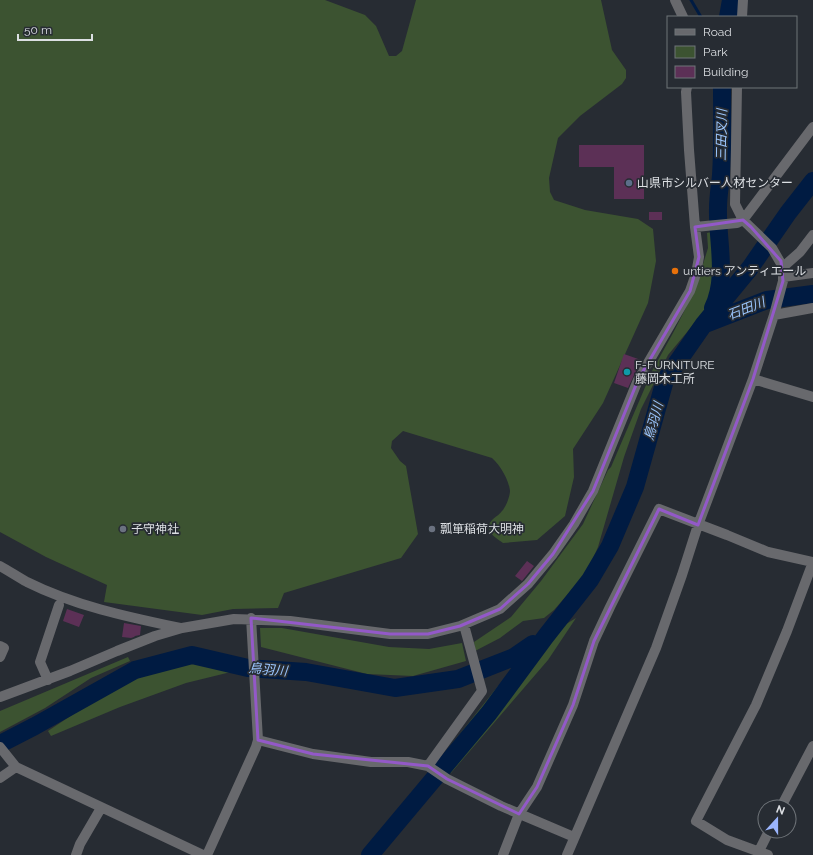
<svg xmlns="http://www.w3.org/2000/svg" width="813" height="855" font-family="Raleway,'Noto Sans JP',sans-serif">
	<rect width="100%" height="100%" fill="#272c33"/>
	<!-- green -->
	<path fill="#3c5331" d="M0 0H325L365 15 376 26 389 56H396L402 51 416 0H601L612 50 626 70V78L622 84 580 116 558 138 549 178 550 192 554 200 585 210 638 219 653 229 656 261 648 303 603 403 573 449 574 477 565 516 537 540 503 543C498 539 489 535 489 527 489 519 498 517 502 511 506 507 510 496 510 491 509 480 500 465 492 458L403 431 392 441 391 448 400 461 406 466 418 534 401 558 284 593 278 608 233 609 202 615 104 602 107 585 46 557 0 532Z
		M715 231 717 260 714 292 707 308 668 355 641 409 624 457 598 547 587 572 554 610 544 618 523 621 500 638 475 651 474 642 511 617 541 581 583 524 608 470 611 467 652 371 673 333 695 290 708 248 707 233Z
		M576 618 548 660 451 773 436 764 498 686 541 654 563 626Z
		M260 628H282L389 647 429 649 462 643 466 661 413 676 367 674 261 647Z
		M128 657 130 661 91 678 45 708 0 732V711Z
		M198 661 215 662 239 670 186 683 120 707 51 736 48 731C82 708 116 685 156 671 169 666 184 664 198 661Z"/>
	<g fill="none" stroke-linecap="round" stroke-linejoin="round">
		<!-- stream -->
		<path stroke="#001b42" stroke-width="3" d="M691 0 701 17"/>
		<!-- river -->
		<path stroke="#001b42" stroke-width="18" d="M728 17 731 0
			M713 308C728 277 717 241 718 208 718 197 720 186 721 175 723 146 722 116 722 87
			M705 324 767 300 813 294
			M0 744 35 726 135 670 192 655 248 668 306 672 395 688 458 679 514 657 533 644
			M370 855 489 713 546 636 590 580 610 546 635 487 665 380 704 324 750 268 788 213 813 181"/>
	</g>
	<!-- building -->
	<path fill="#5c3056" d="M579 145H644V199H614V167H579Z
		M649 212H662V220H649Z
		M624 354 641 360 628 388 614 383Z
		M527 561 534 566 522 581 515 576Z
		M67 609 84 615 79 627 63 621Z
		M124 623 141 626 140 635 135 636 134 637 131 638 122 637Z"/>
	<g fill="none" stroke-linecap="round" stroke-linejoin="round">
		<!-- minor -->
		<path stroke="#68696d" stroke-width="10" d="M675 0 683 17
			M742 17 743 0
			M695 227 737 223 743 220 813 127
			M783 277 813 273
			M774 315 813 308
			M753 379 813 397
			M0 566C9 571 18 577 27 582 75 606 128 617 180 628
			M0 646 4 648 0 657
			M48 680 40 662 59 605
			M0 697 70 671 117 651 155 636 182 628 234 619 290 621 390 634H428L460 626 500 609 528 584 553 554 574 524 593 491 638 380 690 291 696 274 699 257 695 227 689 150 686 92 687 87
			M258 740 313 754 371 762H408L428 766 447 779 501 806 574 837
			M0 747 16 767 203 855
			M428 766 482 691 464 625
			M0 778 16 767
			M781 807 813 746
			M76 855 80 844 101 808
			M207 855 256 747 258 740 251 618
			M503 855 519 814 537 787 573 705 594 641 610 607 659 509 727 535 768 552 813 562
			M567 855 656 648 682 575 698 525 753 379 774 315 783 281V267L772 248 743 220 735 204 737 87
			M757 855 769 831
			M768 855 727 840 696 821 756 705 787 631 813 562"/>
		<!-- tertiary -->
		<path stroke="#68696d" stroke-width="10" d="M783 267 800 252 813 235"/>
	</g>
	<!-- marked area -->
	<path fill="none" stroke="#9359c8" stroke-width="3" stroke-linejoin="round" d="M743 220 751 227 781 261 783 281 753 379 698 525 659 509 594 641 573 705 537 787 519 814 447 779 428 766 313 754 258 740 251 618 390 634H428L460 626 500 609 528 584 553 554 593 491 638 380 690 291 699 257 695 227Z"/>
	<!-- markers -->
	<circle fill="#5c6f8a" stroke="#272c33" stroke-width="1.5" cx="629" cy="183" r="4"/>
	<circle fill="#e8710a" stroke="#272c33" stroke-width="1.5" cx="675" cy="271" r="4"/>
	<circle fill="#0f9aa8" stroke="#272c33" stroke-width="1.5" cx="627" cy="372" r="4"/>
	<g fill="#6b7280" stroke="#272c33" stroke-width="1.5">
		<circle cx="123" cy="529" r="4"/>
		<circle cx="432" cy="529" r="4"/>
	</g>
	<g text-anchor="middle" stroke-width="3.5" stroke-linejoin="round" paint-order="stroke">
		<!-- poi labels -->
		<g font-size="12" fill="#dcdfe3" stroke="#272c33" text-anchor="start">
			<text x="637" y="187">山県市シルバー人材センター</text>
			<text x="683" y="275">untiers アンティエール</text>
			<text x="635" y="369">F-FURNITURE<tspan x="635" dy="14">藤岡木工所</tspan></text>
			<text x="131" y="533">子守神社</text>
			<text x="440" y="533">瓢箪稲荷大明神</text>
		</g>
		<!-- water labels -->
		<g font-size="13" font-style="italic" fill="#9bc6fe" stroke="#272c33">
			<text transform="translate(721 135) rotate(-89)" y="5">三田叉川</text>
			<text transform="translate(746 308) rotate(-21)" y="5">石田川</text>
			<text transform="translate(653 421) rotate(-74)" y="5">鳥羽川</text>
			<text transform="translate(268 669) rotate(5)" y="5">鳥羽川</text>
		</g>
	</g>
	<!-- legend -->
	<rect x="667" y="16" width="130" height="72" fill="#272c33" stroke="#6f7479"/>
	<rect x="675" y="29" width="20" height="6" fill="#68696d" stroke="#6f7479"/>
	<text x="703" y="36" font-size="12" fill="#dcdfe3">Road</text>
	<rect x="675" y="46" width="20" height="12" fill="#3c5331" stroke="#6f7479"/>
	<text x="703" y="56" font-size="12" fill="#dcdfe3">Park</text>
	<rect x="675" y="66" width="20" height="12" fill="#5c3056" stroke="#6f7479"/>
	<text x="703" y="76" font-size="12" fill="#dcdfe3">Building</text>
	<!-- north arrow -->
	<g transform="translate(777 819) rotate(21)"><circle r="19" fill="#272c33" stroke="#6f7479"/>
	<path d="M0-3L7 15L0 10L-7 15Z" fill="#9bb5fd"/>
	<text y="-6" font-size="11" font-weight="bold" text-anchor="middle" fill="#dcdfe3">N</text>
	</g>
	<!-- scale -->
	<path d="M18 34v6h74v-6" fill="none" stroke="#dcdfe3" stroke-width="2"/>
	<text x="24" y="34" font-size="12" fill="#dcdfe3" stroke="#272c33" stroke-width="3" paint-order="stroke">50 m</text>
</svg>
